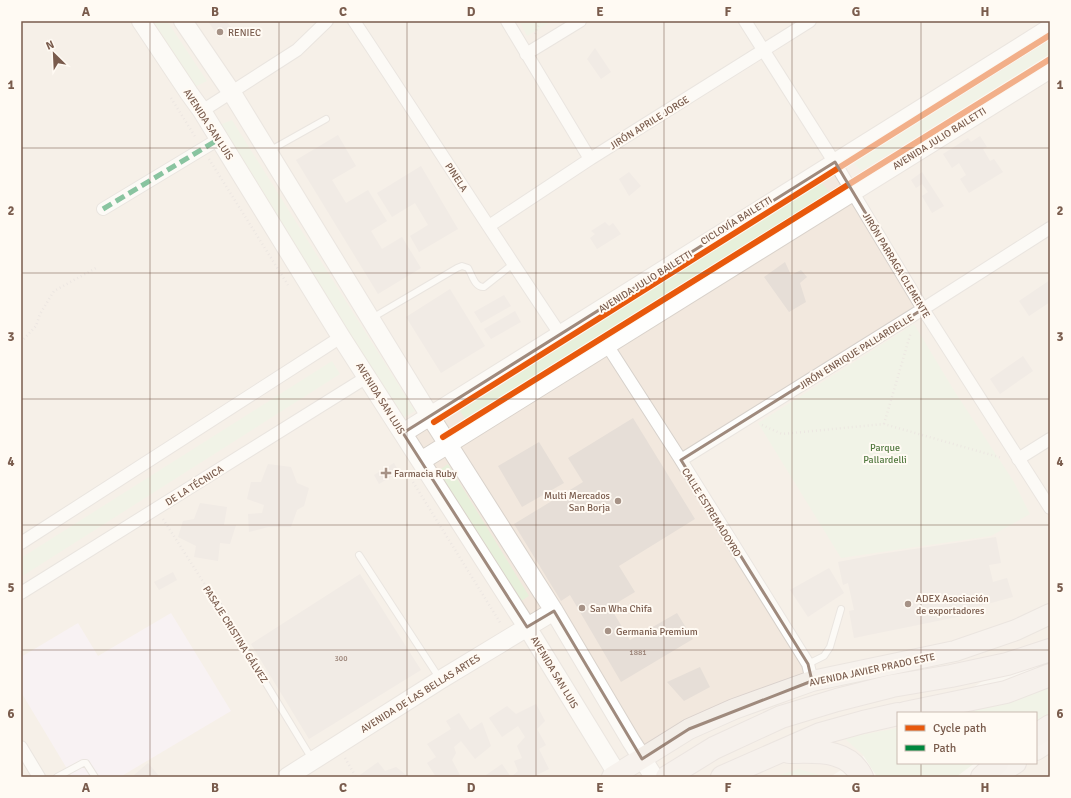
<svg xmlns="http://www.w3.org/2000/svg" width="1071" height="798" font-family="Signika,sans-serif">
	<rect width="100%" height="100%" fill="#f9f5f0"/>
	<!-- residential -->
	<path fill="#f2e8de" d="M21 21H1050V639L932 713H898V734L830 777H21Z
		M1050 735V777H984L1006 763H1036V744Z"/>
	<!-- education -->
	<path fill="#f6eef6" d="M171 613 231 711 120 777H72L21 692V657L78 623 98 656Z"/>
	<!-- green -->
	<path fill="#e7f0db" d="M153 21H167L207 81 195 87Z
		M519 21H552L527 36Z
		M1050 37V56L861 171 853 162Z
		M232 120 415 411 402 419 217 126Z
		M821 182 830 193 466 420 460 411Z
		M914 324 955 392 1014 482 1030 514 991 536 841 558 758 423Z
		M332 361 340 374 21 577V558Z
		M448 464 529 596 518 603 435 473Z
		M1050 686V713L1036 723V713H960Z
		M898 728V763H975L956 777H877L863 755 844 738Z
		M799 769 826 777H773Z"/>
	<!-- building -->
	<path fill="#e6ded7" d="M208 21H226L231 27 219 38Z
		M595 48 611 72 601 79 587 59Z
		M338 135 356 166 332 180 346 203 368 190 387 221 371 231 382 249 402 237 421 268 378 294 296 160Z
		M980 136 987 147 983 149 990 161 994 159 1003 172 969 193 960 179 966 175 959 163 952 168 943 154 968 138 971 142Z
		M421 166 458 229 419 252 410 236 428 225 415 203 392 217 377 193Z
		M629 172 641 186 629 196 619 179Z
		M922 172 944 206 932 213 922 196 928 192 922 184 916 188 911 180Z
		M605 222 609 226 613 223 621 234 597 249 590 238 595 234 591 231Z
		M785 262 791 275 801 270 807 277 800 283 806 302 789 312 764 277Z
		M1050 280V302L1029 316 1019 301Z
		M450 289 485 346 441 373 406 317Z
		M504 295 511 306 481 323 474 312Z
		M515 311 521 322 491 339 484 329Z
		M1023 356 1033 371 1000 394 990 379Z
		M633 418 695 519 619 566 635 592 610 607 630 640 677 613 693 639 621 682 570 595 561 601 514 524 583 482 568 458Z
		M539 442 564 483 522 507 498 466Z
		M394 463 399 472 379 484 374 475Z
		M268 464 291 467 297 483 309 488 304 506 297 510 291 527H268L249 532 248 514 262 513 264 505 247 499 251 482H261Z
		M200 503 227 507 224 525H236L230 544 220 543 218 561 194 557 196 546 178 537 183 521 194 519Z
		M996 537 1001 563 989 565 993 582 1007 578 1013 597 965 610 962 616 854 638 849 611 854 610 848 583 843 585 838 562 880 554Z
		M829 568 844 593 808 617 790 590Z
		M173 572 177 580 159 590 154 582Z
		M360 574 421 670 309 739 251 644Z
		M700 667 710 687 684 701 667 682Z
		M536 704 545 721 537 729 546 745 539 749 549 769 533 777H487L486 775 502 764 511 777 518 771 514 761 522 758 517 746 525 737 518 726 502 737 489 718 507 706 516 714Z
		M459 713 470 730 482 722 491 746 475 759 461 741 454 747 456 753 452 760 461 777H436L427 763 436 757 427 744 451 729 446 721Z
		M378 762 385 771 396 767 409 777H361L360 775Z
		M148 763 159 776 135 777 134 775Z"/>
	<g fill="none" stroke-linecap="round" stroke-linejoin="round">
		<!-- lane casing -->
		<g stroke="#d7d1cb" stroke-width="8">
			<path id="lane" d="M269 151 326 119
				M372 318 457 268 462 266 468 268C472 275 475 288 484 287L513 264
				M359 555 440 679
				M214 598 312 759
				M808 664 824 656 830 647 841 609
				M57 777 83 763H86L95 777"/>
		</g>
		<!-- street casing -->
		<g stroke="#d7d1cb" stroke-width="14">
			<path id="street" d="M354 21C423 125 490 230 560 334
				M507 21 590 159
				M745 21 838 168 923 309 1050 508
				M526 54 580 21
				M202 111 297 50 327 21
				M103 209 219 139
				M489 226 590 159 810 21
				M607 345 679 457 808 664 812 681
				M1018 459 1050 439
				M681 460 923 309 1050 228
				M21 543 341 337
				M21 593 367 377
				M21 747 39 777"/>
		</g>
		<!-- secondary casing -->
		<g stroke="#d9d2cb" stroke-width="20">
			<path id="secondary" d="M141 21 189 93 202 111 341 337 527 627 619 777
				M183 21 232 93 430 416 554 611 631 741 654 777
				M403 433 1050 28
				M421 461 1050 69
				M287 777 440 680 554 611"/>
		</g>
		<!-- primary casing -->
		<g stroke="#dad1cc" stroke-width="22">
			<path id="primary" d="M1036 750 1050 741
				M612 777 689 729 734 709 812 681 955 651 1016 630 1050 614
				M994 777 1016 763"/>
		</g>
		<!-- highway casing -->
		<g stroke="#dad1cc" stroke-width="24">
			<path id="highway" d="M905 713 1006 692 1050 675
				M1036 735 1050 726
				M789 752C816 752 848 748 862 777
				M667 777 714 748 781 717 837 700 892 686 951 676 1007 664 1050 650
				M722 777 820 734 863 722 898 714
				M982 777 997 763"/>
		</g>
		<!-- path -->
		<path stroke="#dcd5d0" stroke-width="2.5" stroke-dasharray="1 3" stroke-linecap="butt" d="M535 34 540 21
			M171 98 196 138
			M209 159 288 285
			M21 342 36 326 40 314 54 291 96 268
			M884 424 911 332
			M762 425 782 434 884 424 1002 458
			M413 482 501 624
			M163 519 209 591
			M345 758 356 777"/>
		<!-- lane -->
		<use href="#lane" stroke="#fefefd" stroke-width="6"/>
		<!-- street -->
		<use href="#street" stroke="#fefefd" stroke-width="12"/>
		<!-- secondary -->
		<use href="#secondary" stroke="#fefefd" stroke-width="18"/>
		<!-- primary -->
		<use href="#primary" stroke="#f3eee8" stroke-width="20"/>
		<!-- highway -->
		<use href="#highway" stroke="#f2eae7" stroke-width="22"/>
		<!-- quiet -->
		<path stroke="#00873e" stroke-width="5" stroke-dasharray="10 5" stroke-linecap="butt" d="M103 209 219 139"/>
		<!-- cycleway casing -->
		<g stroke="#fffaf3" stroke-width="8">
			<path id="cycleway" d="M434 422 1050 35
				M443 437 1050 59"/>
		</g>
		<!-- cycleway -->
		<use href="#cycleway" stroke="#e8590c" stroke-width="6"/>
	</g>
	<!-- marked area -->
	<path d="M0 0H1071V798H0ZM835 162 923 309 681 460 808 664 812 681 689 729 642 759 554 611 527 627 403 433Z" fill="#f9f5f0" fill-opacity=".55" fill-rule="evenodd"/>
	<path fill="none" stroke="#9f8a7d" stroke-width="3" stroke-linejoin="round" d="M835 162 923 309 681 460 808 664 812 681 689 729 642 759 554 611 527 627 403 433Z"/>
	<!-- grid -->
	<path fill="none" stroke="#7a5c4d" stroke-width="1" stroke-opacity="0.55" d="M150 21V777M279 21V777M407 21V777M536 21V777M664 21V777M792 21V777M921 21V713M21 148H1050M21 273H1050M21 399H1050M21 525H1050M21 650H1050M921 763V777"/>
	<!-- markers -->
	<g fill="#a69286" stroke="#fffaf3" stroke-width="1.5">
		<circle cx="220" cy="32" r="4"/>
		<path d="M384 467h4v4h4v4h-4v4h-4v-4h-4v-4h4z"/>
		<circle cx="618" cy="501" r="4"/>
		<circle cx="908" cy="604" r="4"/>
		<circle cx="582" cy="608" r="4"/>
		<circle cx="608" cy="631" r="4"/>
	</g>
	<g text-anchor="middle" stroke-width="4" stroke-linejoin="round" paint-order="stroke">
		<!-- number labels -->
		<g font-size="8" fill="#977e72">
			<text x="638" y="655">1881</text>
			<text x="341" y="661">300</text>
		</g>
		<!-- poi labels -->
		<g font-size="10" fill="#7a5c4d" stroke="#fffaf3" text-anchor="start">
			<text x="228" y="36">RENIEC</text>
			<text x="394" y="477">Farmacia Ruby</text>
			<text x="610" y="499" text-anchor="end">Multi Mercados<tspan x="610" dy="12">San Borja</tspan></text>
			<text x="916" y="602">ADEX Asociación<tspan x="916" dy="12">de exportadores</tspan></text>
			<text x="590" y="612">San Wha Chifa</text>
			<text x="616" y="635">Germania Premium</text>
		</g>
		<!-- street labels -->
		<g font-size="10" fill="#7a5c4d" stroke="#fffaf3">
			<text transform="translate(649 122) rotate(-32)" y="4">JIRÓN APRILE JORGE</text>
			<text transform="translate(209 124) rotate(57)" y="4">AVENIDA SAN LUIS</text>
			<text transform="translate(939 138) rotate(-32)" y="4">AVENIDA JULIO BAILETTI</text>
			<text transform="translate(457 177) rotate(57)" y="4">PINELA</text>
			<text transform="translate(736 220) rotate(-32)" y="4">CICLOVÍA BAILETTI</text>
			<text transform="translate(897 265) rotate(59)" y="4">JIRÓN PARRAGA CLEMENTE</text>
			<text transform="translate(645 281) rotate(-32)" y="4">AVENIDA JULIO BAILETTI</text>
			<text transform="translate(856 351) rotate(-32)" y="4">JIRÓN ENRIQUE PALLARDELLE</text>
			<text transform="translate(381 398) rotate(58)" y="4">AVENIDA SAN LUIS</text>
			<text transform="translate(194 485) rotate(-32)" y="4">DE LA TÉCNICA</text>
			<text transform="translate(712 512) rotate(58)" y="4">CALLE ESTREMADOYRO</text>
			<text transform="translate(236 634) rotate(58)" y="4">PASAJE CRISTINA GÁLVEZ</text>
			<text transform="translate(872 669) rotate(-12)" y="4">AVENIDA JAVIER PRADO ESTE</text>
			<text transform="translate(555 672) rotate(59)" y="4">AVENIDA SAN LUIS</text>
			<text transform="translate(420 693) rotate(-32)" y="4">AVENIDA DE LAS BELLAS ARTES</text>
		</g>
		<!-- park labels -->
		<g font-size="10" fill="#537a41" stroke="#fffaf3">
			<text x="885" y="451">Parque<tspan x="885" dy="12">Pallardelli</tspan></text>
		</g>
	</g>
	<!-- border -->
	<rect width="1071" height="798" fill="none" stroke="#fffaf3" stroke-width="44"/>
	<!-- legend -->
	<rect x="897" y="712" width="140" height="52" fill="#fffaf3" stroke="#cabbb1"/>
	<rect x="905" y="725" width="20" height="6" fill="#e8590c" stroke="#cabbb1"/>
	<text x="933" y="732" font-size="12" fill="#7a5c4d">Cycle path</text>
	<rect x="905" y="745" width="20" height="6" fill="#00873e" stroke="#cabbb1"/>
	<text x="933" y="752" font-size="12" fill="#7a5c4d">Path</text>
	<!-- north arrow -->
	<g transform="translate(54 54) rotate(336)" stroke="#fffaf3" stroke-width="3" paint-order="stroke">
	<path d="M0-3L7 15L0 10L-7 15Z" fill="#7a5c4d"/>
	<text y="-6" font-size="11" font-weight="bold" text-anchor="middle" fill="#7a5c4d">N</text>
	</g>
	<rect x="22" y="22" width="1027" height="754" fill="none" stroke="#7a5c4d" stroke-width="1.5"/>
	<g font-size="13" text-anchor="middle" font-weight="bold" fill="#7a5c4d">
		<text x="86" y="16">A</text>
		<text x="215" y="16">B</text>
		<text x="343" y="16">C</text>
		<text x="471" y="16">D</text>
		<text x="600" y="16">E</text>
		<text x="728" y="16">F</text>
		<text x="856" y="16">G</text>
		<text x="985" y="16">H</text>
		<text x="11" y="89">1</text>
		<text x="1060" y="89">1</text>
		<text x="11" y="215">2</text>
		<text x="1060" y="215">2</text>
		<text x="11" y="341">3</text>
		<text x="1060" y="341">3</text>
		<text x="11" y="466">4</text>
		<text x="1060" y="466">4</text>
		<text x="11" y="592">5</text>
		<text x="1060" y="592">5</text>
		<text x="11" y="718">6</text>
		<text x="1060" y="718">6</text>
		<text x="86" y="792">A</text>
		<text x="215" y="792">B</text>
		<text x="343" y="792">C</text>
		<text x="471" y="792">D</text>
		<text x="600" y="792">E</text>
		<text x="728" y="792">F</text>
		<text x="856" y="792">G</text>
		<text x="985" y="792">H</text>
	</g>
</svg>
